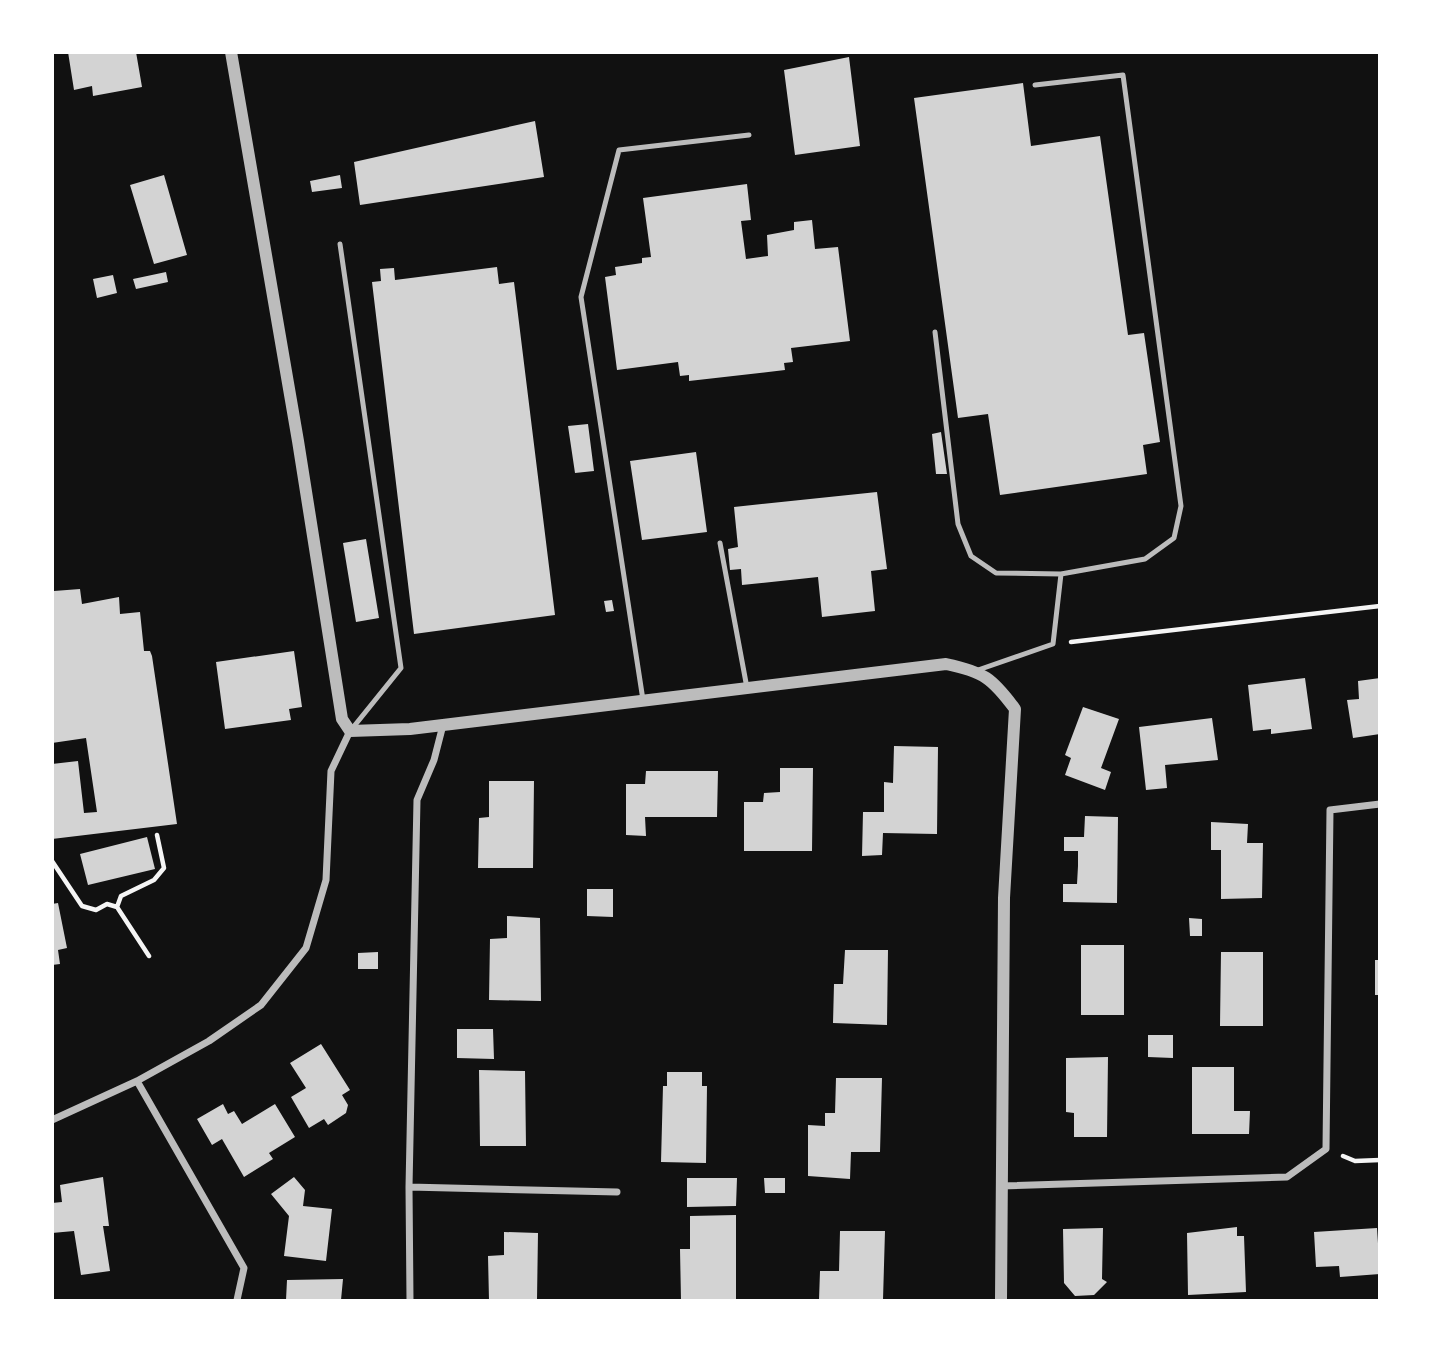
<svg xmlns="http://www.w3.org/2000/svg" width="1432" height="1353" font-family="Inter,sans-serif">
	<rect width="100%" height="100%" fill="#111"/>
	<!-- building -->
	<path fill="#d3d3d3" d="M68 52H136L142 87 93 96 92 86 74 90Z
		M849 57 860 146 795 155 784 70Z
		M1023 83 1031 146 1100 136 1128 335 1144 333 1160 442 1143 445 1147 474 1000 495 988 414 958 418 914 98Z
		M535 121 544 177 360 205 354 162Z
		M164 175 187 255 154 264 130 185Z
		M340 175 342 188 312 192 310 181Z
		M747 184 751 220 741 221 746 259 768 256 767 235 794 230V222L812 220 815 249 838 247 850 341 791 348 793 362 784 363 785 370 689 381V375L680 376 678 362 617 370 605 277 616 275 615 267 642 263V258L651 257 643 198Z
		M497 267 499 284 514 282 555 615 414 634 372 282 381 281 380 269 394 268 395 280Z
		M166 272 168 282 136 289 133 279Z
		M113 275 117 293 97 298 93 279Z
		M588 424 594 471 575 473 568 426Z
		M941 432 947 474H936L932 434Z
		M696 452 707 532 642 540 630 461Z
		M877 492 887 569 871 571 875 611 822 617 818 577 742 585 741 569 730 570 728 549 738 547 734 507Z
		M366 539 379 618 356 622 343 543Z
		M80 589 82 604 119 597 120 614 140 612 144 651H150L152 656 177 824 52 839V764L78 761 84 813 97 812 86 738 52 743 54 591Z
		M612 600 614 611 606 612 604 601Z
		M294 651 302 707 289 709 291 720 225 729 216 662Z
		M1305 678 1312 729 1271 734V729L1253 731 1248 685Z
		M1380 678V734L1353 738 1347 700 1359 699 1358 681Z
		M1083 707 1119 719 1101 768 1111 772 1105 790 1065 775 1071 758 1065 755Z
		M1212 718 1218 760 1165 765 1167 788 1146 790 1139 727Z
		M894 746 938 747 937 834 883 833 882 855 862 856 863 812H884V782L893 783Z
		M780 768H813L812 851H744V802H763L764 793 780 792Z
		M646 771H718L717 817H645L646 836 626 835V784H645Z
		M489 781H534L533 868H478L479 818 489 817Z
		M1085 816 1118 817 1117 903 1063 902V884H1077L1078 866V851H1064V837H1084Z
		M1211 822 1248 824 1247 843H1263L1262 898 1221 899V850H1211Z
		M147 837 155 869 88 885 80 854Z
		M587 889H613V917L587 916Z
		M58 903 67 948 58 950 60 964 52 965V904Z
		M507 916 540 918 541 1001 489 1000 490 939 507 938Z
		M1189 918 1202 919V936H1190Z
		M1081 945H1124V1015H1081Z
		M845 950H888L887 1025 833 1023 834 984H843Z
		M378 952V969H358V953Z
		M1221 952H1263V1026H1220Z
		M1375 960H1380V995H1375Z
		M457 1029H493L494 1059 457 1058Z
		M1148 1035H1173V1058L1148 1057Z
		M321 1044 350 1090 342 1095 348 1105 346 1113 328 1125 324 1119 309 1128 291 1097 306 1088 290 1063Z
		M1108 1057 1107 1137H1074V1113L1066 1112V1058Z
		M1192 1067H1234V1111H1250L1249 1134H1192Z
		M479 1070 525 1071 526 1146H480Z
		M667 1072H702V1086H707L706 1163 661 1162 663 1086H667Z
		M836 1078H882L880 1152H851L850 1179 808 1176V1125L825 1126V1113H835Z
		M223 1104 228 1114 234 1111 242 1124 275 1104 295 1137 269 1153 273 1159 244 1177 222 1139 212 1145 197 1119Z
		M103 1177 109 1226H103L110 1271 81 1275 74 1231 52 1233V1203L62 1202 60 1185Z
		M294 1177 305 1190 303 1206 332 1209 326 1261 284 1256 289 1216 271 1194Z
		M687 1178H737L736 1206 687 1207Z
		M764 1178H785V1193H765Z
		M736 1215V1300H681L680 1249H690V1216Z
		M1237 1227V1236H1244L1246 1292 1188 1295 1187 1233Z
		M1103 1228 1102 1279 1107 1282 1094 1295 1075 1296 1064 1283 1063 1229Z
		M1377 1228 1380 1274 1340 1277 1339 1266 1316 1267 1314 1232Z
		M840 1231H885L883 1300H819L820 1271H839Z
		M504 1232 538 1233 537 1300H489L488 1256 504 1255Z
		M343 1279 341 1300H286L287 1280Z"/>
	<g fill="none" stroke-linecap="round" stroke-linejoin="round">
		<!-- path -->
		<path stroke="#f5f5f5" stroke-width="4.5" d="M1071 642 1380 606
			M52 861 82 906 96 910 107 904 117 907 149 956
			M117 907 121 896 154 880 164 868 157 835
			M1343 1156 1355 1161 1380 1160"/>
		<!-- service -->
		<path stroke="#bcbcbc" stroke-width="5" d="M340 244 401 668 351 730
			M935 332 958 524 971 556 996 573 1061 574
			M720 543 747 688
			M978 670 1053 644 1061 574 1145 559 1174 538 1181 506 1123 75 1035 85
			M643 700 581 297 619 150 749 135"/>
		<!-- minor -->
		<path stroke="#bcbcbc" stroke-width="7" d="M137 1081 244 1268 237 1300
			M52 1120 137 1081 209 1041 261 1005 306 948 326 880 331 771 350 731
			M1001 1186 1287 1177 1326 1149 1330 810 1380 804
			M409 1187 617 1192
			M410 1300 409 1187 417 800 434 760 443 725"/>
		<!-- tertiary -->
		<path stroke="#bcbcbc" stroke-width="12" d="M231 52 298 441 342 719 350 731 410 729 946 664C984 672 992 678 1015 709L1004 898 1001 1300"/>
	</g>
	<!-- border -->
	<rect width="1432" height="1353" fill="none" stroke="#ffffff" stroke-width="108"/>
</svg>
